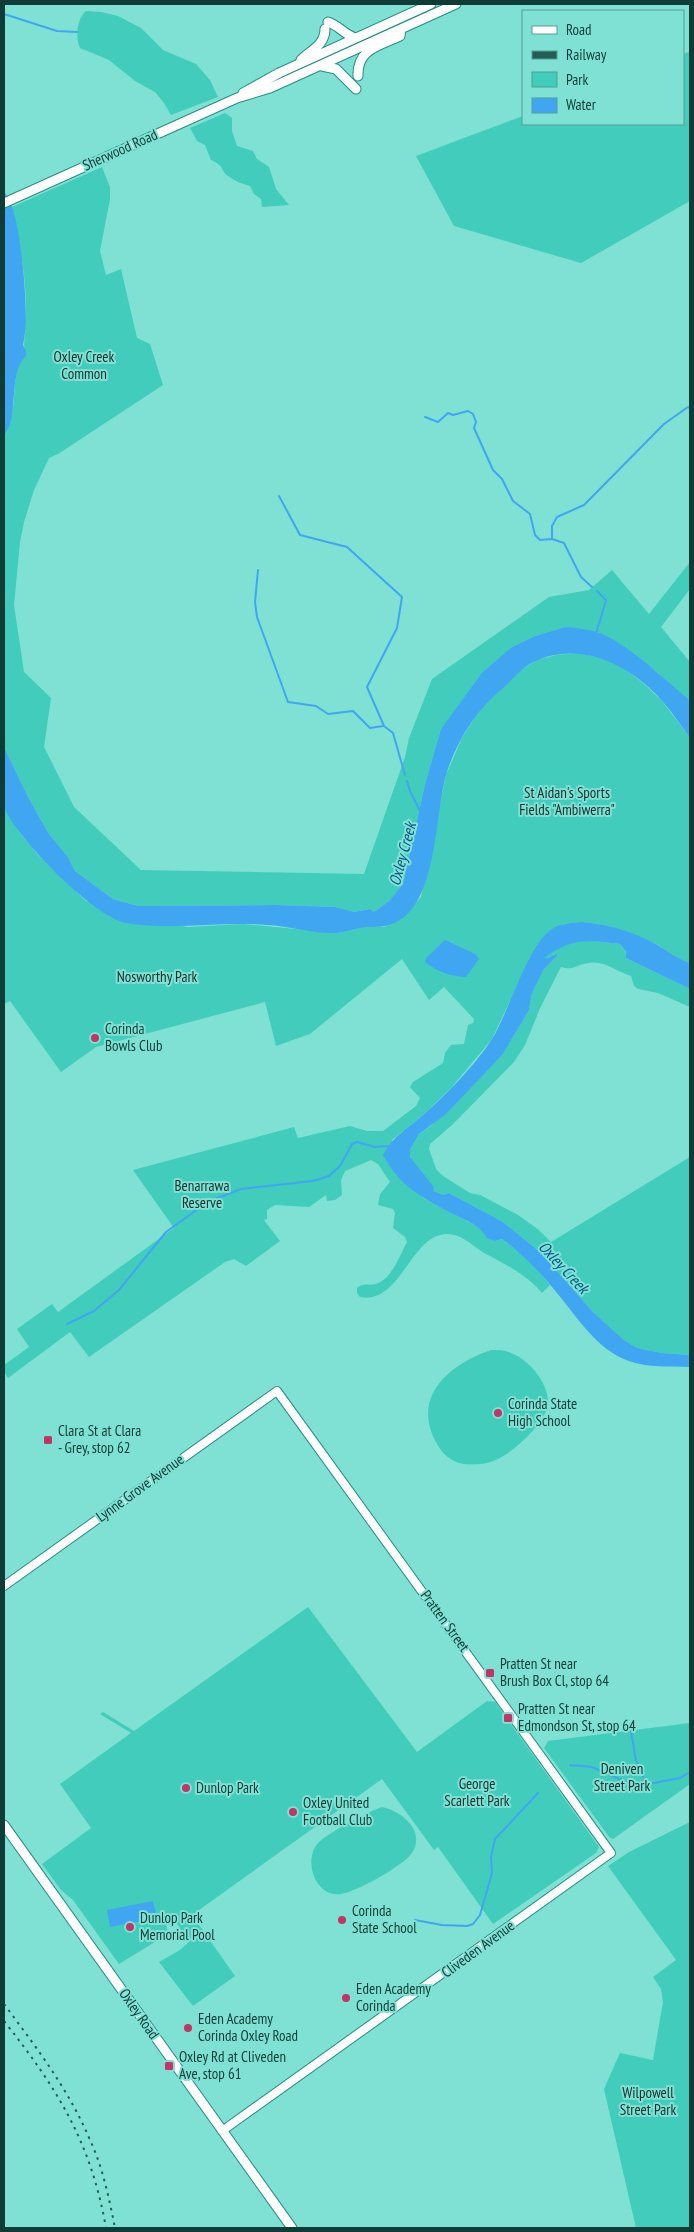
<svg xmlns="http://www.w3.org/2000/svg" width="694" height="2232" font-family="'PT Sans Narrow',sans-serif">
	<rect width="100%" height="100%" fill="#7ee1d4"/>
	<!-- green -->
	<path fill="#41ccbc" d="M86 11 101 12 118 16 141 28 163 50 196 64 210 80 218 97 171 115 164 103 155 92 135 81 109 60 80 48C75 38 77 18 86 11Z
		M689 52 690 201 581 263 454 226 416 156 523 116V124H683V54Z
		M225 113 232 118V131L237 146 253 151 257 159 269 167 276 189 289 205 262 207 261 199 254 194 250 186C242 184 235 181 228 176 220 170 225 166 211 160L205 145 197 141 190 128Z
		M102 167 110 187V199L100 251 106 275 121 269 137 338 150 344 163 385 58 454 49 458 34 490 24 522 20 542 14 605 24 672 51 698 44 747 74 807 141 870 364 874 405 757 409 738 432 679 549 597 589 590 612 570 649 614 690 562V589L661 627 690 662V702L657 672 620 644 565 627 535 636 512 647 441 729 425 784 403 884 389 901 374 912 370 909 354 912 336 907 276 905 138 906 113 899 75 871 68 857 49 834 28 797 4 747V436L7 432C9 423 13 411 14 401 15 387 14 367 26 356 22 342 26 336 26 322 27 284 21 244 12 207Z
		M578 653 601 658 621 666 643 683 662 701 690 738V963L677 958 657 944 600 924 582 922 563 924 530 958 492 1039 451 1088 424 1114 392 1140 423 1198 482 1229 495 1241 502 1239 530 1261 550 1285 542 1293C527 1275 507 1265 486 1254 477 1249 469 1241 460 1237 413 1217 405 1306 360 1297L357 1293V1288C363 1282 369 1286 376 1284 392 1279 400 1255 407 1242L405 1237 393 1228 395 1213 393 1209 378 1205 380 1194 390 1182 378 1164 371 1160 345 1171 341 1180 342 1195 335 1200 327 1201 326 1195 309 1207 275 1205 267 1210V1219L264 1220 280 1241 246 1266 234 1259 225 1262 89 1357 70 1332 8 1378 4 1372V1365L29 1347 17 1329 52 1304 58 1312 174 1228 133 1170 294 1127 298 1138 350 1126 367 1131H383L416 1106 420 1098 410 1087 413 1082 443 1063 445 1053 451 1045 464 1044 468 1025 473 1023 474 1019 444 987 429 1000 402 959 310 1034 276 1046 265 1002 96 1047 61 1072 10 1001 4 1004V806L19 832 38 855 86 901 187 927 244 924 338 933 364 927H384L400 920 421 897 446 775 462 738 474 719 489 699 520 671 537 660 556 655Z
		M585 940 620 944 626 953V958L690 989V1007L658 993 638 989 634 986 631 976C616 972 605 960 589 963 576 964 575 971 561 967L541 1006 525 1045 514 1062 453 1124 430 1144 429 1149 436 1169 443 1176 470 1193 480 1195 518 1215 539 1230 551 1242 690 1157V1355L662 1353 637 1348 624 1340 593 1312 540 1252 503 1222 449 1193 443 1195 434 1191 410 1157V1150L419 1134 431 1126 503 1054 529 1010 532 993 544 969 556 957V953L548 958H543L560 946Z
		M491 1350C499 1350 506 1350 513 1354 531 1361 553 1389 547 1408 542 1426 514 1451 498 1459 488 1464 476 1465 464 1464 451 1462 442 1454 436 1442 411 1396 450 1364 491 1350Z
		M308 1607 417 1752 487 1701 495 1702 599 1847 596 1853 493 1924 438 1847 434 1850 382 1779 192 1915 235 1976 193 2006 159 1962 180 1950 189 1942 176 1922 169 1925 166 1922 168 1934 119 1964 73 1900 61 1890 42 1864 91 1828 60 1784 131 1733 100 1714 103 1712 134 1731Z
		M690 1723V1784L613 1839 610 1838 544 1748 548 1741Z
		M382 1807C402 1811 426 1831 412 1853 403 1866 356 1892 341 1894 315 1898 302 1859 319 1842 330 1832 369 1811 382 1807Z
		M690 1822V2228H636L604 2089 620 2053 653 2060 663 2002 661 1989 653 1977 676 1960 608 1866 629 1852Z"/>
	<!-- water -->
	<path fill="#40a6f1" d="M4 192C21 207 26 297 26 322 26 330 24 338 23 345L26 351V356C7 374 20 417 4 436Z
		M565 627C575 628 586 629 596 632 624 640 664 679 687 698L690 702V738C681 726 673 713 663 702 633 667 584 641 538 660 523 666 514 678 503 688 476 710 456 742 446 775 435 815 437 897 400 920 389 927 379 927 366 927 356 928 347 932 337 933 313 934 290 926 267 925 220 921 173 931 126 923 94 917 16 838 4 807 0 796 4 761 4 747L28 797 49 834 68 857 75 871 113 899 138 906 276 905 336 907 354 912 370 909 374 912 389 901 403 884 425 784 441 729 482 673 512 647 535 636Z
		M582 922C608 924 633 932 656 944 668 951 677 959 690 963V989L626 958V952L620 944C587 940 572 937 544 958H548L557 953 556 957 544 969 532 993 529 1010 503 1054 445 1115 419 1134 410 1150V1157L433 1186 434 1191 443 1195 449 1193 503 1222 540 1252 593 1312 624 1340 637 1348 662 1353 690 1355V1367C670 1366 648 1368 629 1361 598 1351 577 1317 557 1293 541 1273 523 1254 502 1239L495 1241 487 1238C480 1225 467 1221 453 1214 423 1198 400 1187 383 1155 392 1137 408 1128 423 1115 445 1096 477 1063 492 1039 509 1012 528 944 552 929 561 923 572 923 582 922Z
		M445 940 475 954 479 959 466 977C450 976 438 972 425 962L426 958Z
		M153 1901 157 1918 110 1927 107 1910Z"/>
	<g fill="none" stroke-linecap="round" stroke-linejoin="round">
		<!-- stream -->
		<path stroke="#40a6f1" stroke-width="2" d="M4 14 57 31 77 32
			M425 417 438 422 448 413 453 415 468 411 473 414 476 422 474 428 493 470 502 479 513 501 530 514 535 535 540 540 552 539
			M279 496 300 535 347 547 402 597 397 628 367 687 384 726 393 733 405 775
			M258 570 255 602 257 617 288 702 316 706 328 714 353 711 370 728 383 726
			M592 587 581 577 564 543 552 539V526L557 517 584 505 664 424 688 407 690 408
			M596 634 606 600 597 591
			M407 781 410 791 420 811
			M67 1324 94 1311 119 1290 166 1232 202 1206 215 1199 241 1189 313 1181 329 1176 340 1166 352 1144 357 1142 375 1147 390 1146
			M631 1731 636 1761 642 1772 645 1783
			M570 1765 592 1767 624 1781 654 1783 680 1778 690 1772
			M415 1920 442 1925 467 1926 473 1924 480 1915 492 1873 491 1857 495 1839 538 1793"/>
		<!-- secondary casing -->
		<g stroke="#229085" stroke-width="10">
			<path id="secondary" d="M4 1586 277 1391 611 1853 222 2131"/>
		</g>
		<!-- primary casing -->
		<g stroke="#229085" stroke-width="11">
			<path id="primary" d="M328 22C338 25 344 34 355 38
				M301 60C311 50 325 45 325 29
				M322 66 336 69 356 89
				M358 76C357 49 379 46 400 36L401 29
				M243 93 279 73 431 4
				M4 203 237 98 270 88 456 4
				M4 1825 292 2228"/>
		</g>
		<!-- secondary -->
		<use href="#secondary" stroke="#fff" stroke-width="8"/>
		<!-- primary -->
		<use href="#primary" stroke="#fff" stroke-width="9"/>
		<!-- rail -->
		<path stroke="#255c55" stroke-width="2" stroke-dasharray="2.5 5" stroke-linecap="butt" d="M4 2004C36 2047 69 2090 90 2140 103 2168 109 2198 115 2228
			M4 2021C57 2088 91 2142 106 2228"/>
	</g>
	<!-- markers -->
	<g fill="#c23566" stroke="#7ee1d4" stroke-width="2">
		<circle cx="95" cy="1038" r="5"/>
		<circle cx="498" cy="1413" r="5"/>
		<rect x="43" y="1435" width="10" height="10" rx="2.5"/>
		<rect x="485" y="1668" width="10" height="10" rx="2.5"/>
		<rect x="503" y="1713" width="10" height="10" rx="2.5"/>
		<circle cx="186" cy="1788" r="5"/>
		<circle cx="293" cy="1812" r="5"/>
		<circle cx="342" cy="1920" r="5"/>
		<circle cx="130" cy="1927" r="5"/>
		<circle cx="346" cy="1998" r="5"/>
		<circle cx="188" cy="2028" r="5"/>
		<rect x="164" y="2061" width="10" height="10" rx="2.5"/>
	</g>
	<g text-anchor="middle" stroke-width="4" stroke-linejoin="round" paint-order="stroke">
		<!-- street labels -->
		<g font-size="15" fill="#103c37" stroke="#7ee1d4">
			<text transform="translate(120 150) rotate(-24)" y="5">Sherwood Road</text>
			<text transform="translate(140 1488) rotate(-36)" y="5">Lynne Grove Avenue</text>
			<text transform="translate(445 1621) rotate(54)" y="5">Pratten Street</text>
			<text transform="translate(478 1949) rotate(-36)" y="5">Cliveden Avenue</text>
			<text transform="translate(139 2014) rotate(55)" y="5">Oxley Road</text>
		</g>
		<!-- park labels -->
		<g font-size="15" fill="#14302c" stroke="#7ee1d4">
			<text x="84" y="362">Oxley Creek<tspan x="84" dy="17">Common</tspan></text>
			<text x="567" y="798">St Aidan's Sports<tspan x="567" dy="17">Fields "Ambiwerra"</tspan></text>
			<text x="157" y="982">Nosworthy Park</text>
			<text x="202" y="1191">Benarrawa<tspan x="202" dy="17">Reserve</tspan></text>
			<text x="622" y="1774">Deniven<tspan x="622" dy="17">Street Park</tspan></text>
			<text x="477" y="1789">George<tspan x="477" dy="17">Scarlett Park</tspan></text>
			<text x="648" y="2098">Wilpowell<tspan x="648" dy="17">Street Park</tspan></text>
		</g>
		<!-- poi labels -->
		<g font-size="15" fill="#103c37" stroke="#7ee1d4" text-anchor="start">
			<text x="105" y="1034">Corinda<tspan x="105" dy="17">Bowls Club</tspan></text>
			<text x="508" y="1409">Corinda State<tspan x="508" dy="17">High School</tspan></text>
			<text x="58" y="1436">Clara St at Clara<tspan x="58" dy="17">- Grey, stop 62</tspan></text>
			<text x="500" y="1669">Pratten St near<tspan x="500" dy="17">Brush Box Cl, stop 64</tspan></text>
			<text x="518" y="1714">Pratten St near<tspan x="518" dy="17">Edmondson St, stop 64</tspan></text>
			<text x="196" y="1793">Dunlop Park</text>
			<text x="303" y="1808">Oxley United<tspan x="303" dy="17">Football Club</tspan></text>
			<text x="352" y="1916">Corinda<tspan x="352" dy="17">State School</tspan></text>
			<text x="140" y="1923">Dunlop Park<tspan x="140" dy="17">Memorial Pool</tspan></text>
			<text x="356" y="1994">Eden Academy<tspan x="356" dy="17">Corinda</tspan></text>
			<text x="198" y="2024">Eden Academy<tspan x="198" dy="17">Corinda Oxley Road</tspan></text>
			<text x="179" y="2062">Oxley Rd at Cliveden<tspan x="179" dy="17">Ave, stop 61</tspan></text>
		</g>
		<!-- water labels -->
		<g font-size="16" font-style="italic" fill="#095686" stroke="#7ee1d4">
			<text transform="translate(402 854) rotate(-75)" y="6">Oxley Creek</text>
			<text transform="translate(564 1267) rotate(47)" y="6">Oxley Creek</text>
		</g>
	</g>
	<!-- border -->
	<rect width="694" height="2232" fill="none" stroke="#103c37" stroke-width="10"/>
	<!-- legend -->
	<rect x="522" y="10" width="162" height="115" fill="#7ee1d4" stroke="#529f95"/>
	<rect x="532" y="26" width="25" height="8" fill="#ffffff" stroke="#529f95"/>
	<text x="566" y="35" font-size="15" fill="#103c37">Road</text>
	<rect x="532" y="51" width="25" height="8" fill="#255c55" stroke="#529f95"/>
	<text x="566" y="60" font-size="15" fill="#103c37">Railway</text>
	<rect x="532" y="72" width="25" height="15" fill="#41ccbc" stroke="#529f95"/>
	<text x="566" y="85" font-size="15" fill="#103c37">Park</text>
	<rect x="532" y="98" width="25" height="15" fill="#40a6f1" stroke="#529f95"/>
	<text x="566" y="110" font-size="15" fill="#103c37">Water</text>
</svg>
